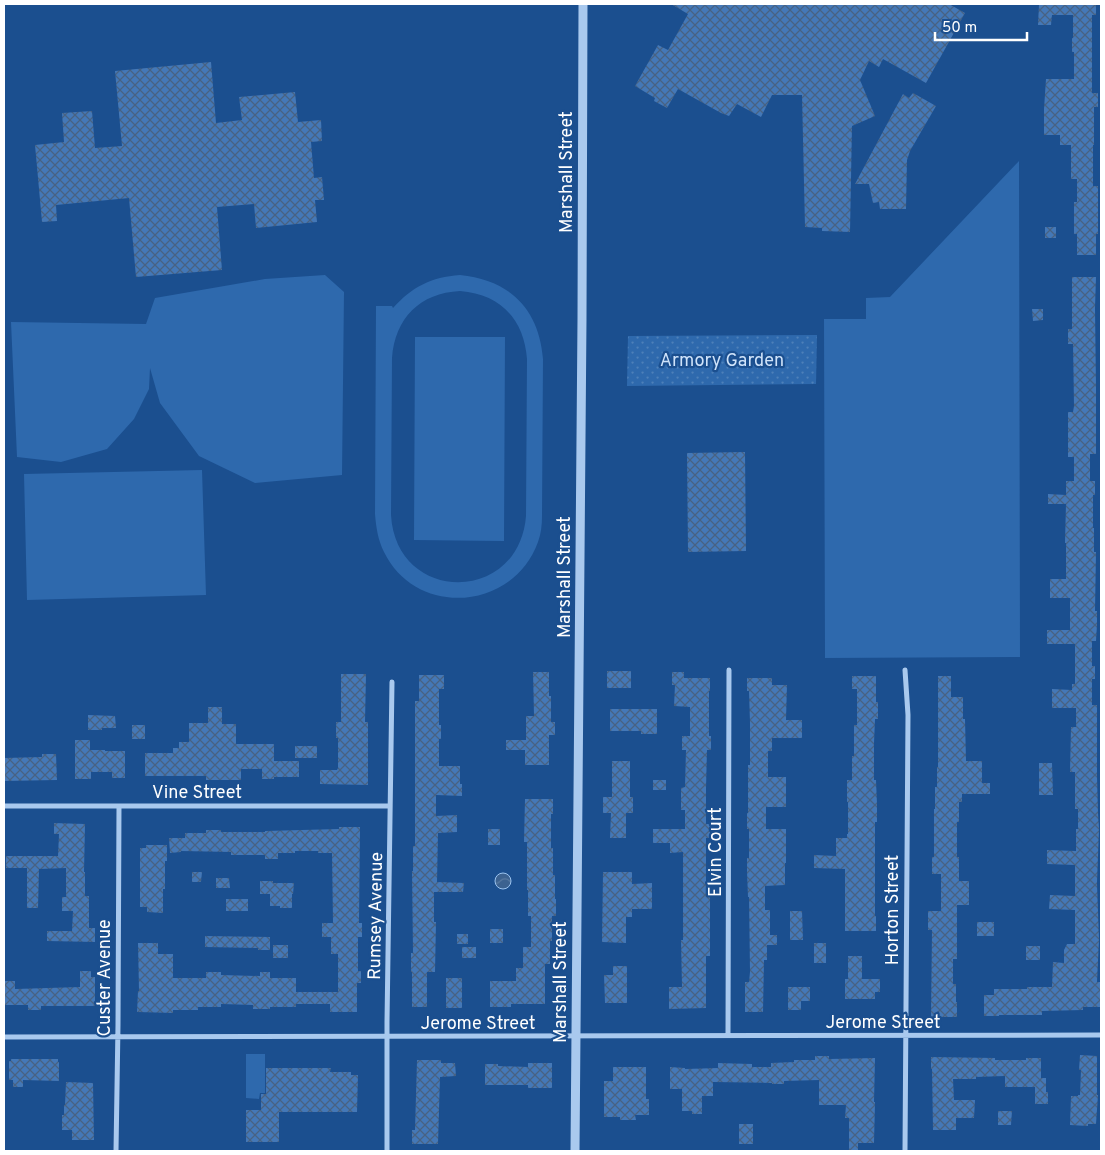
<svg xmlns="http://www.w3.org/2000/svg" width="1105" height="1155" font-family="Overpass,sans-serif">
	<defs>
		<pattern id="garden-dots" width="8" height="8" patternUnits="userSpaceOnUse" patternTransform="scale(1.25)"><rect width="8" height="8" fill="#2e69ad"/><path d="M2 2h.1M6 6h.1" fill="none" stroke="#4d80b9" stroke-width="1.8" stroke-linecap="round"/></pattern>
		<pattern id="water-waves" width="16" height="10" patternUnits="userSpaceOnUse" patternTransform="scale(1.25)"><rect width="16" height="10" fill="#3c6290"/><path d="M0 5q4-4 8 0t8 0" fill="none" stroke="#597aa1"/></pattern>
		<pattern id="building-cross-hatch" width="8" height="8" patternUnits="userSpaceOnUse" patternTransform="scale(1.25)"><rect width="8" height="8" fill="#4478b7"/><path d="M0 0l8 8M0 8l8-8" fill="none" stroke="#486282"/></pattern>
	</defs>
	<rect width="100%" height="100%" fill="#1b4f8f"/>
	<!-- park -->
	<path fill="#2e69ad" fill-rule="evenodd" d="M1019 161 1020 657 825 658 824 319H866V298L890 297Z
		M325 275 344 292 342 475 255 483 199 456 160 403 150 368 149 389 134 419 107 449 61 462 17 457 11 322 146 324 155 298 265 279Z
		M460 275C510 280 539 309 543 359L542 516C542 525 541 534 538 542 513 611 416 618 384 552 378 540 376 527 375 514L376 306H392L393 308C412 287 431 277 460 275ZM460 291C500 294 524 319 527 359L526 516C519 605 396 604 391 515L392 358C395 318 420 293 460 291Z
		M415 337H505L504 541 414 540Z
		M202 470 206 595 27 600 24 474Z
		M246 1054H265V1093H260L259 1099 246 1098Z"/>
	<!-- garden -->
	<path fill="url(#garden-dots)" d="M817 335 816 384 627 386 628 336Z"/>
	<!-- water -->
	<path fill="url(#water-waves)" stroke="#9cc4f0" d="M495 881a8 8 0 1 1 16 0a8 8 0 1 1-16 0Z"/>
	<!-- building -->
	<path fill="url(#building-cross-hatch)" d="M671 4H949L965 13 926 83 883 59 879 67 869 61 860 80 875 116 852 126 850 232 822 231V228L805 227 802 95H772L761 117 737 104 729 116 721 113 678 89 667 108 654 101 655 98 635 86 658 45 668 50 688 14Z
		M1039 4H1096V15H1092V93H1098V107H1094V145H1093V186H1098V234H1096V255H1077V234H1074V202H1077V179H1071V145H1060V135H1044V109L1046 79H1074V52H1072V38H1073V15H1052L1051 25H1038Z
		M211 62 216 123 242 120 239 97 295 92 298 122 321 120 322 141 311 142 314 178 322 177 324 200H315L317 222 256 228 254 204 217 207 222 270 136 277 129 198 56 205 57 221 42 222 35 145 64 142 62 113 92 111 95 148 122 146 115 71Z
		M913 93 936 106 910 151 907 160 906 209H880L879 202 873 203 869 184H855L903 94 909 98Z
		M1045 227H1056V238H1045Z
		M1072 277H1096L1095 308 1096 387V454H1090V481H1095V495H1093V528H1094V552H1096L1095 611H1097V625L1096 641H1092V666H1095V679H1092V705H1097V776L1098 813 1099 829 1097 883 1099 940 1097 982H1101V1007H1083V1010L1042 1011V1015H999V1016H984V995H994V989H1027V987H1052L1053 962 1064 963V950L1067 944H1075V910L1049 909 1050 895 1075 896V865L1047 864V850L1076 851V829H1078V809H1075V772H1070L1071 727H1076V708H1052V689L1072 690V684H1075V644H1047V630H1070V598H1050V579H1066V543H1065L1066 504H1048V494L1066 495V481H1074V457H1068V412H1073L1074 406 1073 344H1068V329H1072Z
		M1032 309H1043V320L1033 321Z
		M745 452 746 551 688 552 687 453Z
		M607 671H631V688H607Z
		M533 672H549V696H551V722H555V735H549V765H525V750H506V740H526V716H534Z
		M672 672H684V678H710V691H709V736H711V750H707L706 789V824H710V838H706V881H710V956H706V1008L669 1009V987H682L681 940H683V852L670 853V843H653V829H685V810H681V788L685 787 686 750H682V736H690V707L674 706 675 685H672Z
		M341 674H366L365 722H368V785L320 784V770H337L338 768V738H336V722H341Z
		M419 675H444V689H439V725H441V739H439V766H460V784H462V796L436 795V816L457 815V832L438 833 437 882 464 883 463 892H434V922H436L435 972H427V1007H412V972H411V953H413L412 871H413V846H415V701H419Z
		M852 676H876V702H878V719H875L874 743V780H876L877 804V822H875V916H876V931H845V869L814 868V855L836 856V838H847V834H848V802H847V780H852V756H854V725H857V689H852Z
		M938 676H951V697H963V719H965L966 761H982V783H990V794H962V802H959V822H957V857H959V881H969V905H957V959H953V984H956V1002H957V1017H931L932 930H928V911H941V874H932V857H934V809H935V787H937V767H938Z
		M747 678H772V685H787L786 720H802V738H772V751H768V777H786V807H766V829H786V863H785V885L765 886V910H770V935H777V945H767V960H764L763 1012H745V982H749L750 972 749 897H748L747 872V858H749V829H747V813H748V765H750V723L749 691H747Z
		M208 707H222V724H236V744H274V761H299V777H274V779H262V769H241V780H206V776H145V753H173V748H179V742H189V723H208Z
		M610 709H657V734H641V731H610Z
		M88 715 115 716 116 728H102V730H88Z
		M132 725H145V739H132Z
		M75 740H90V750H105V751H125V778H112V772H91V779H75Z
		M295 746H317V758H295Z
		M42 754H56L57 780 4 781V758L42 757Z
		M612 761H630V797H633V813H626V838H610L611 813H603V797H612Z
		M1039 763H1052L1053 795H1039Z
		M653 780H666V790H653Z
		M525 799H553V814H551V848H553V875H555V899H556V916H552V941H550V964H545V1004H511V1007H490V981H516V968H523V947H531V916H528V890H527V842H524Z
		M54 823 85 824 84 872H85V896H89V928H95V942L47 941V931H72L73 911H62V897H66V868L39 869 38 908H27V868H6V856H58L59 834H54Z
		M339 827H360L359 923H362V937H358V971H361V983H357V1012H330V1004H296V1007H270V1009H253V1005L221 1004V1007H198V1010H173V1013L137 1012 138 991H139L138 943H158V954H173V978H206V972H221V975L260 976V972H270V978H296V992H338V954H331V937H322V923H333L332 853H318V851H295V853H278V859H265V855H231V852L181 851V852L170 853 169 838H185V833H206V830H221V832H265V831L339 829Z
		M488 829H500V845H488Z
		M146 845H167V861H165V889H163V913L147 912V907H140V848H146Z
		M192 872H202L201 882H192Z
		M603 872H632V884L652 883V909H632V917H626V943L602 942Z
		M216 878H229L230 888H216Z
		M260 881H273V883H294L293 894H292V908H280V906H270V894H260Z
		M226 899H248V911H226Z
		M790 911H802L803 940H790Z
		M977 922H994V936H977Z
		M490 929H503V943H490Z
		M457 934H468V944H457Z
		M205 936 270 937V950H258V948L205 947Z
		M814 943H826V963H814Z
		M273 945H288V958H273Z
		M1026 946H1040V960H1026Z
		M462 947H476V958H462Z
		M848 956H862V979H880V992H875V999H845V979H848Z
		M613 966H627V1003H605L604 975H613Z
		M80 971H91V977H95V1006H41V1010H28V1005H4V981H15V989L80 987Z
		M446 978H462V1008H446Z
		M788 987H810V1001H801V1010H788Z
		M1080 1055 1097 1056V1095H1098L1096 1124H1088V1126L1070 1125 1071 1096H1078V1095H1080L1081 1070H1079Z
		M815 1056H829V1059L875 1058 874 1102H875L874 1143H858V1151H849V1118H845L846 1105H819V1080L784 1081V1084H772V1083L713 1082V1096H702V1114H692V1111H682V1089H670V1067L685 1068V1069L718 1068V1063L752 1064V1067H771V1063L794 1062V1060H815Z
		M931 1057 995 1058V1060H1026V1058H1041V1078H1046V1092H1048V1104H1035V1087H1005V1076L976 1077V1079H953L954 1100H975L974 1118H956V1130H933L932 1069H931Z
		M11 1059H58V1062H59V1081L23 1080V1087H13V1080H9V1061H11Z
		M417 1060H441V1063H455L456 1076 440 1077 438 1144H412V1130H415Z
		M528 1063H552V1088H528V1085H485V1064H498V1066L528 1067Z
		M613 1067H646V1099H649V1115H635L636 1120H620V1117H604V1081H613Z
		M266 1068H331L330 1072H351V1075H358L357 1112H279V1142H246V1110H261V1094H266Z
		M66 1082 93 1083 94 1140H72V1130H62V1115H64V1105H65Z
		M998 1111H1012L1011 1125H998Z
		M739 1124H753V1144H739Z"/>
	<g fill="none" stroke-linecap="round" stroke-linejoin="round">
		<!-- minor -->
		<path stroke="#a9c9ee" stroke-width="5" d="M4 806H390
			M728 1035 729 670
			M4 1037 1101 1035
			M116 1151 118 1025 119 806
			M387 1151V1022L392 682
			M905 1151 908 715 905 670"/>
		<!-- tertiary -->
		<path stroke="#a9c9ee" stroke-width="9" d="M575 1151 582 319 583 4"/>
	</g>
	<g text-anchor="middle" stroke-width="4.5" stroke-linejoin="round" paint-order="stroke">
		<!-- street labels -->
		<g font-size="18" fill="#fff" stroke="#1b4f8f">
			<text transform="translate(566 172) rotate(-90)" y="6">Marshall Street</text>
			<text transform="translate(564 577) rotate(-90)" y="6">Marshall Street</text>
			<text x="197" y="798">Vine Street</text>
			<text transform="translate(715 852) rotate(-90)" y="6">Elvin Court</text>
			<text transform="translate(892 910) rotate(-90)" y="6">Horton Street</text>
			<text transform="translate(375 916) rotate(-89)" y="6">Rumsey Avenue</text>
			<text transform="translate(104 978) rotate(-90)" y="6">Custer Avenue</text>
			<text transform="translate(560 982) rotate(-90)" y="6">Marshall Street</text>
			<text x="883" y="1028">Jerome Street</text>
			<text x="478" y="1029">Jerome Street</text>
		</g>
		<!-- park labels -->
		<g font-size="18" fill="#cfe3fa" stroke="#1b4f8f">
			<text x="722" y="366">Armory Garden</text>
		</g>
	</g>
	<!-- border -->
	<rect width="1105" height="1155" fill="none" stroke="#ffffff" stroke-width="10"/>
	<!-- scale -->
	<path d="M935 32v8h92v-8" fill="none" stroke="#ffffff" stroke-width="2.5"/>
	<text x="942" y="32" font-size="15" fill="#ffffff" stroke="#1b4f8f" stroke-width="4" paint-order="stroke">50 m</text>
</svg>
